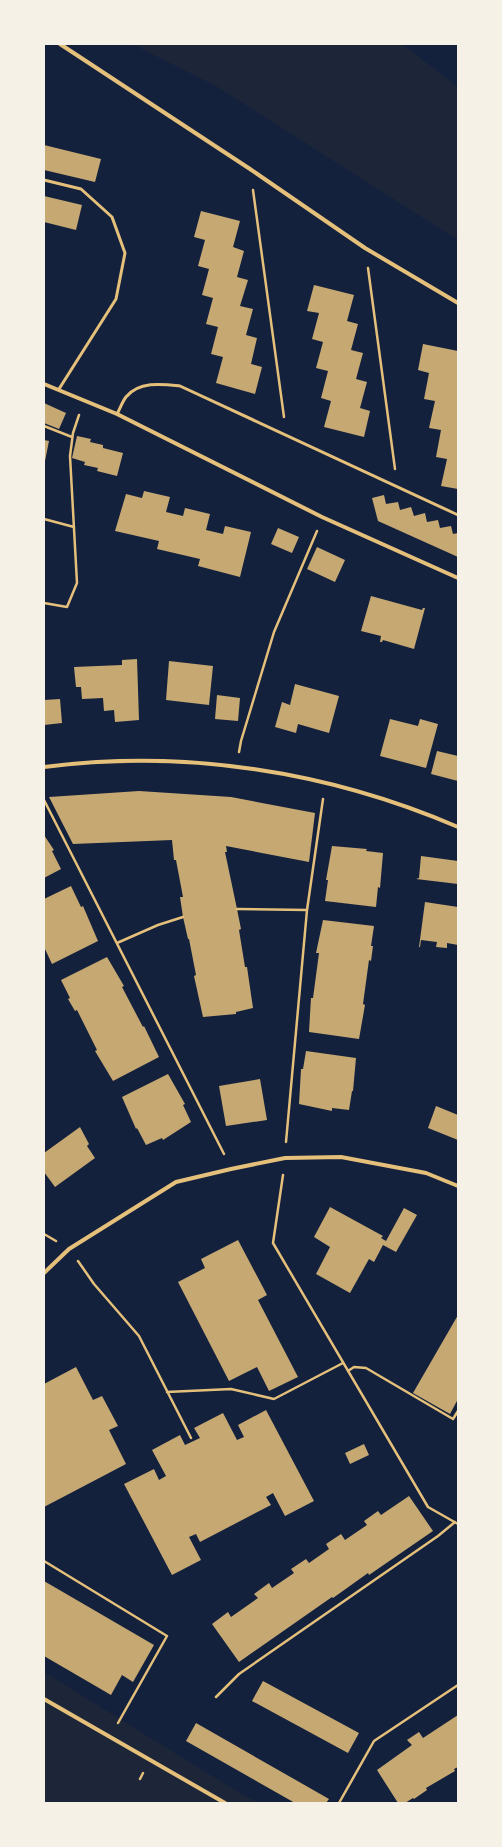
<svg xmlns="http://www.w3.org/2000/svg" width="502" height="1847" font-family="'Crimson Pro',serif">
	<rect width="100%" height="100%" fill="#14213d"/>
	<!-- green -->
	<path fill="#1d2539" d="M132 44H402L458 87V240L216 86Z
		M44 1672 233 1789 259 1803H44Z"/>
	<!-- building -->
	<path fill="#c6a872" d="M44 145 101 159 95 182 44 170Z
		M44 196 82 205 76 230 44 222Z
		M201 211 240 221 233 247 244 251 237 277 248 280 240 306 253 309 246 335 257 338 251 364 262 367 255 394 216 383 223 357 211 354 218 327 206 324 213 298 202 295 209 269 198 266 205 240 194 237Z
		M314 285 354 295 347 321 358 324 351 350 363 353 356 379 367 382 360 408 370 411 364 437 324 427 331 401 321 398 328 371 316 368 323 342 312 339 319 313 307 311Z
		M423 344 458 351V489L441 486 447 459 436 457 441 430 429 428 435 401 424 399 429 373 418 370Z
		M44 403 66 413 59 429 44 423Z
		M77 436 91 439 90 442 103 445V448L123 453 117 476 97 471 98 468 84 465 85 462 72 458Z
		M44 440 49 441 45 461 44 460Z
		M144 491 170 497 166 512 183 516 185 508 210 514 206 530 223 534 225 526 251 532 240 577 198 566 200 559 157 549 159 541 115 531 126 494 142 498Z
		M384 495 386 504 398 502 400 510 411 507 414 516 425 513 427 522 438 520 440 528 451 526 453 534 458 533V557L378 521 372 498Z
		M278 528 299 537 292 553 271 544Z
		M317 547 345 560 335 582 307 569Z
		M371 596 422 610 423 608H425L414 649 383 640 382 642H380L381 636 361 631Z
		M137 659 139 720 115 722 114 710 104 711 103 698 82 699 81 687H76L74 667 122 665V660Z
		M169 661 213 666 209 705 166 700Z
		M295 684 339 696 329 733 298 724 296 733 275 727 282 702 290 705Z
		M217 695 240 698 238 721 215 719Z
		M60 699 62 723 44 725V700Z
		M390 719 418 726 420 719 438 724 426 768 380 756Z
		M437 751 458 756V781L431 774Z
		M139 791 231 797 315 813 309 862 226 846 227 852H225L237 909 241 929 239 930 245 967H247L253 1008 236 1012V1014L203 1017 194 976 196 975 189 939H188L183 917 180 897H183L176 860H174L172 840 73 844 49 797Z
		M44 835 54 850 52 851 61 869 44 878Z
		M332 846 367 849 366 851 383 853 380 888 378 887 376 907 325 901 328 880H326Z
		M421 856 458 861V884L416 879 419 878Z
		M71 886 81 907 83 906 98 941 52 964 44 947V899Z
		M425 902 458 907V945L447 943V948L436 947 437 942 421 940 420 947H419Z
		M323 920 374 926 371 946H373L371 961 369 960 363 1004 365 1005 359 1039 309 1032 311 998H313L319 953H316Z
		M107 957 124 986 122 987 143 1027 144 1026 159 1057 113 1081 95 1051 97 1050 77 1010 75 1011 68 999 70 998 61 980Z
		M306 1051 356 1058 353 1091H352L349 1110 332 1108V1111L299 1104 301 1069H303Z
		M168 1074 185 1104 183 1105 191 1122 163 1140 162 1138 146 1145 137 1128 136 1129 122 1097Z
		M260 1079 267 1120 226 1126 219 1086Z
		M436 1106 458 1115V1140L428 1128Z
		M80 1127 89 1144 87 1146 95 1158 55 1187 44 1172V1153Z
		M330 1207 383 1236 381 1238 386 1241 404 1208 417 1215 396 1252 383 1245 374 1262 369 1259 350 1293 316 1274 330 1247 314 1237Z
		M238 1240 267 1295 258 1300 298 1377 269 1391 257 1367 229 1381 178 1282 205 1268 201 1259Z
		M458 1315V1399L450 1414 413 1393Z
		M76 1367 93 1400 102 1396 118 1426 109 1430 126 1464 44 1507V1384Z
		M266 1410 314 1501 285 1516 273 1493 266 1497 271 1505 200 1542 196 1534 189 1537 201 1560 172 1575 124 1484 154 1469 159 1480 166 1476 152 1450 180 1435 185 1445 200 1438 194 1428 223 1413 237 1440 244 1437 238 1425Z
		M364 1444 369 1455 350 1464 345 1453Z
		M409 1496 433 1531 369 1575 368 1573 333 1598 332 1597 239 1662 212 1624 228 1612 231 1617 258 1598 254 1594 269 1583 272 1588 294 1573 291 1569 306 1559 309 1563 329 1549 326 1544 341 1534 345 1540 367 1525 364 1521 378 1511 381 1515Z
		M44 1581 154 1645 133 1682 122 1675 111 1695 44 1656Z
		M263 1681 359 1733 348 1753 252 1701Z
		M458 1715V1767L454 1769 455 1771 426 1788 427 1790 414 1799 413 1798 405 1803H398L377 1770 412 1745 407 1740 419 1732 423 1738Z
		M196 1723 329 1799 326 1803H295L186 1741Z"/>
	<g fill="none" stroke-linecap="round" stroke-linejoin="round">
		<!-- path -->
		<path stroke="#e5c07b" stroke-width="2.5" d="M253 190 284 417
			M368 268 395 469
			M44 426 72 437
			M44 519 74 527
			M44 603 67 607 77 583 70 456 73 433 79 415
			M239 752 241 741 274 632 317 531
			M44 800 224 1154
			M237 909 307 910
			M117 943 158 925 183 917
			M286 1142 307 910 323 799
			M283 1175 273 1243 428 1507 458 1524
			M44 1234 56 1241
			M78 1261 94 1284 139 1336 191 1438
			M348 1371 354 1367 366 1368 453 1419 458 1411
			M167 1392 231 1389 274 1399 343 1363
			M44 1561 167 1636 118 1723
			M216 1697 239 1674 438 1536 455 1522
			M140 1779 143 1773
			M339 1803 374 1741 458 1685"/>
		<!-- service -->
		<path stroke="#e5c07b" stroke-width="3" d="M44 180 81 189 112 217 125 253 116 299 59 389
			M117 414C120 409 122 402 126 397 139 381 162 384 180 386L458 515"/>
		<!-- minor -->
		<path stroke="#e5c07b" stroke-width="4" d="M60 44 250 169 365 248 458 303
			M44 384 117 414 322 517 458 578
			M44 767C185 749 328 771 458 827
			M44 1273 69 1249 176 1182 231 1169 285 1158 341 1157 426 1173 458 1186
			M44 1699 225 1803"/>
	</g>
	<!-- border -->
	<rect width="502" height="1847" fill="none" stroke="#f6f1e7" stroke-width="90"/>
</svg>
